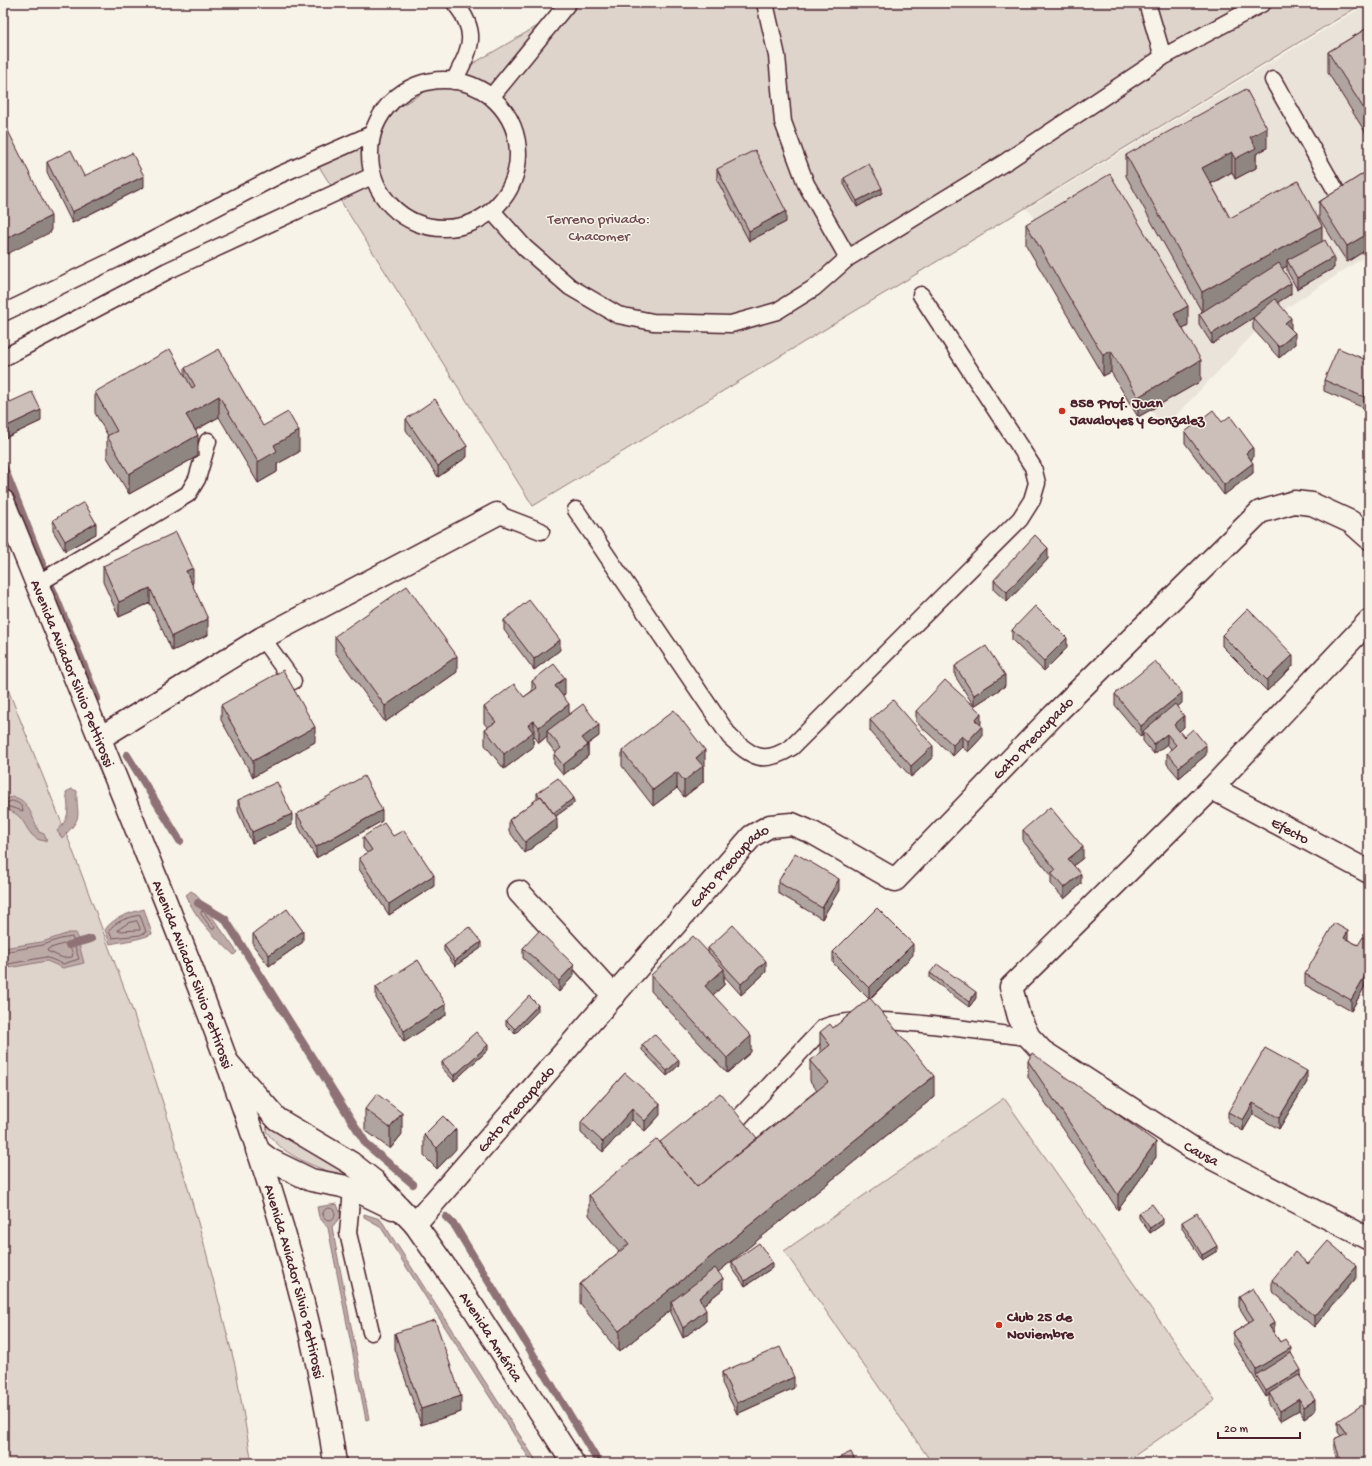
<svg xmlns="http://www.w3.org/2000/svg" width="1372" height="1466" font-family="'Gochi Hand',sans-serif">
	<rect width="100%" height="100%" fill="#f7f3e8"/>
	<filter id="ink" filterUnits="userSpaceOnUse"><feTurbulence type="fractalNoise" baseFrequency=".025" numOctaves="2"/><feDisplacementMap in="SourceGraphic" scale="8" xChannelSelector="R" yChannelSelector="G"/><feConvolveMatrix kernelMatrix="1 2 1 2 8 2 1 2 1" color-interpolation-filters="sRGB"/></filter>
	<g filter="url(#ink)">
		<!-- built -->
		<path fill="#eae3da" d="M1369 3V254L1265 322 1163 429 1038 222 1027 209Z"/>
		<!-- green -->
		<path fill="#ded4cc" stroke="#947a7c" d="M577 3H1364L533 506 313 157Z
			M3 677 71 846 132 1009 166 1112 203 1240 235 1365 252 1463H3Z
			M1004 1098 1215 1400 1124 1463H932L784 1251Z
			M267 1126 365 1184C331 1171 288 1163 266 1131Z"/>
		<!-- water -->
		<path fill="#bcaaa7" stroke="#8e7275" d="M72 789 77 791C76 818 85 815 62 838L57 831C70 818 69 810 66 792Z
			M12 797C29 798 33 820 39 832L44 834 47 841C22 841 30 811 3 810V800Z
			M191 891 196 894 237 952 234 955C215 937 196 920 186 895Z
			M144 909 152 934C139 940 124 941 110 944L105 930C113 917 130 913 144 909Z
			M69 933H76L84 963 63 968 47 961 3 969V948L42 942Z
			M337 1204 341 1216 332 1227 369 1419 366 1420 328 1228 319 1217 317 1207Z
			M364 1214 380 1219 383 1223 535 1459 531 1461 380 1226 364 1217Z"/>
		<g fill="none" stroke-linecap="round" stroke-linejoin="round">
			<!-- shore -->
			<path stroke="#78575d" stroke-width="1" d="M12 801C17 802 23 805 23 811L6 806 7 803Z
				M202 911 204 912 215 927 214 929H212L201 914Z
				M140 915 146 932 140 935 112 938 109 931C114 921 130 917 140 915Z
				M137 921 140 928V930L118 931 119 929 128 923Z
				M68 943 73 954 72 957 63 958 47 951 48 949Z
				M3 952 43 945 60 939 72 937 79 959 63 964 46 957 3 965
				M323 1214a6 6 0 1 1 12 0a6 6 0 1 1-12 0Z"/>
			<!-- stream -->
			<path stroke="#8e7275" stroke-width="8" d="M3 465 43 566
				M52 588 97 698
				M127 755 180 841
				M198 903 225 919 367 1145 413 1184
				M69 945 91 939
				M446 1217 455 1226 599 1463"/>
			<!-- service casing -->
			<g stroke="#4a1f2b" stroke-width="19">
				<path id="service" d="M765 3 777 56 783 122 806 184 848 258
					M1147 3 1163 57
					M370 154a74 74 0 1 1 148 0a74 74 0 1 1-148 0Z
					M1273 80 1339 196
					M454 81C470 49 480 34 455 3
					M492 96 568 3
					M492 211 525 248 570 287 618 315 653 322 731 324 777 311 814 288 848 258 1007 161 1163 57 1263 3
					M3 313 116 259 279 175 372 134
					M3 358 167 271 372 176
					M576 510 730 737C753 758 764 765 792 747L1020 519 1032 500 1037 483 1033 467 921 295
					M497 514 541 531
					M37 584 188 494 197 479 208 441
					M262 638 293 681
					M738 1119 823 1028C865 1009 979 1033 1029 1037
					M352 1190 348 1233 371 1332"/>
			</g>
			<!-- minor casing -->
			<g stroke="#4a1f2b" stroke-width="25">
				<g id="minor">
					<path id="s1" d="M1369 621 1212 788 1011 987 1019 1017 1029 1037 1042 1051 1192 1148 1369 1239"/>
					<path d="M100 738 262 638 497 514"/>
					<path id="s2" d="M1212 788 1369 872"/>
					<path d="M519 892 614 996"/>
					<path id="s3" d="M415 1224 752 836 770 826 792 824 813 833 895 880 1054 715 1260 512 1294 502 1312 504 1351 522 1369 538"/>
				</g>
			</g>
			<!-- secondary casing -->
			<g stroke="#4a1f2b" stroke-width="25">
				<g id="secondary">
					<path id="s4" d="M228 1063 277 1119 351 1163 374 1181 415 1224 473 1307 573 1463"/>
					<path d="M257 1150 270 1160 311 1180 342 1186 362 1193 393 1208"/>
				</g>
			</g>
			<!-- primary casing -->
			<g stroke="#4a1f2b" stroke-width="25">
				<g id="primary">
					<path id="s5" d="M3 501C57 632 110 764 163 895 236 1079 307 1266 335 1463"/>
				</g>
			</g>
			<!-- service -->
			<use href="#service" stroke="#f7f3e8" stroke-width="16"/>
			<!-- minor -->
			<use href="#minor" stroke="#f7f3e8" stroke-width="22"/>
			<!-- secondary -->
			<use href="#secondary" stroke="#f7f3e8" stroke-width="22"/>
			<!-- primary -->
			<use href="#primary" stroke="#f7f3e8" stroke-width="22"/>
		</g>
		<!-- wall -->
		<path fill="#afa49f" stroke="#4a1f2b" d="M1369 27V138L1328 73V52Z
			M1267 148 1256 154V168L1235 179 1232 172 1211 184 1230 218 1322 241 1334 268 1297 289 1287 271V266L1282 269 1291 294 1278 302 1291 328V329L1295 344 1279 358 1253 329V318L1254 317 1212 344 1199 324V314L1202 312 1126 176V155Z
			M47 162 84 176 144 187 72 223 47 172Z
			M717 169 786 222 749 241 717 180Z
			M1369 170V248L1347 262 1319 218V202Z
			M844 178 882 193 857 207 844 184Z
			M1026 224 1188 326 1183 329 1201 381 1138 417 1111 372 1103 376 1026 245Z
			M1369 361V396L1364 408 1324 391V380Z
			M185 368 263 426 299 452 277 464V472L258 483 219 417 196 430 198 456 129 494 107 457V436H108L95 413V392L185 375Z
			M10 402 41 421 5 438 3 434V403Z
			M406 419 467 457 438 477 406 430Z
			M1222 422 1253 458 1251 460 1253 473 1224 495 1185 443V432Z
			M53 520 96 534 65 551 53 531Z
			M1048 559 1007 602 994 590V580Z
			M103 566 193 583 192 584 208 635 172 651 150 603 119 617 103 582Z
			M504 620 560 650 534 670 504 630Z
			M1012 630 1067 648 1044 671 1012 640Z
			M1222 635 1293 666 1267 691 1222 646Z
			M335 636 457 672 385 722 335 652Z
			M955 666 1005 686 974 706 955 676Z
			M532 681 565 694 562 696 569 714 599 736 588 744V756L563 775 554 764V754L556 753 547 742V736L539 743 534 736 533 737V747L504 769 485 745V729L488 728 484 723V707L524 697 532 691Z
			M1115 694 1182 703 1177 707 1184 727 1179 731 1184 737 1206 755 1179 778 1167 764V753L1171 749 1167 744 1154 754 1143 741V735L1141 737 1115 705Z
			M221 705 315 742 253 777 221 720Z
			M916 711 981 723 980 725 982 737 968 752 962 747 953 756 916 722Z
			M870 720 933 757 911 777 870 731Z
			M622 751 705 766 703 768V782L684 797 677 788 653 806 622 766Z
			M537 793 574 803 556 816 557 829 525 853 509 831V820L537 799Z
			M238 800 292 825 252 843 238 811Z
			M297 814 382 821 316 858 297 824Z
			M1023 830 1083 858 1074 865 1081 884 1064 899 1051 884V875L1023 841Z
			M393 836 434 886 389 915 359 869V858L367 853 363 848V837Z
			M778 882 839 890 822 919 778 893Z
			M253 934 303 942 269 966 253 945Z
			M1348 940 1358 945 1369 940V979L1351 1011 1305 985V974Z
			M444 945 481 948 455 966 444 951Z
			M523 948 574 975 559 992 523 958Z
			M708 948 766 972 741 995 724 976V985L713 995 751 1052 727 1073 651 991V975L708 952Z
			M833 952 913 955 870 999 934 1097 718 1272 723 1289 703 1305 706 1321 683 1338 671 1313V1310L619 1352 580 1304V1284L619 1252 589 1215V1195L660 1142 757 1138 817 1090 810 1081V1061L820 1053V1032L833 1028 869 999 833 963Z
			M930 973 976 998 969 1007 930 978Z
			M376 987 446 1015 404 1042 376 998Z
			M538 1011 515 1034 506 1025V1020Z
			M642 1045 679 1065 667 1076 642 1050Z
			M488 1050 454 1081 442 1068V1062Z
			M1028 1061 1156 1157 1118 1210 1028 1077Z
			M625 1073 660 1115 645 1131 632 1120 603 1152 581 1133V1122Z
			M1307 1082 1279 1129 1253 1114 1243 1131 1228 1122V1112Z
			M365 1109 402 1134 390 1149 365 1130Z
			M424 1135 456 1149 437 1169 424 1156Z
			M1139 1213 1163 1224 1150 1233 1139 1218Z
			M1182 1222 1217 1251 1202 1260 1182 1228Z
			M732 1262 772 1268 745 1286 732 1268Z
			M1308 1264 1357 1277 1314 1327 1272 1291V1280Z
			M1239 1297 1274 1333 1280 1342 1291 1353 1301 1375 1300 1376 1315 1411 1304 1418 1299 1410 1280 1421 1269 1404V1395L1266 1397 1233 1343V1333L1249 1323 1239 1307Z
			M395 1333 461 1412 421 1425 395 1349Z
			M722 1372 794 1388 737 1414 722 1383Z
			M1338 1421 1369 1463H1338L1334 1450V1439L1341 1436 1338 1432Z"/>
		<!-- shaded-wall -->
		<path fill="#8f8682" stroke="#4a1f2b" d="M1267 128V148L1256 154V168L1235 179V159L1250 137Z
			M1232 152V172L1202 188V168Z
			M144 176V187L72 223V212Z
			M882 188V193L857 207V201Z
			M786 211V222L749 241V231Z
			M51 216V232L3 256V240Z
			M1322 226V246L1287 260V266L1202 312V292Z
			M1369 233V248L1347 262V246Z
			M1334 257V268L1297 289V278Z
			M1291 283V294L1212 344V334Z
			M1188 306V326L1174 335V314Z
			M1291 318V328L1285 334V323Z
			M1295 333V344L1279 358V347Z
			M1111 351V372L1103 376V355Z
			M1201 360V381L1138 417V397Z
			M1369 386V396L1364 408V397Z
			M219 396V417L186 435V415Z
			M41 410V421L5 438V427Z
			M299 431V452L277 464V472L258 483V462L274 445Z
			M198 435V456L129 494V474Z
			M467 446V457L438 477V466Z
			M1253 447V458L1246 464V453Z
			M1253 463V473L1224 495V485Z
			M96 523V534L65 551V541Z
			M1048 548V559L1007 602V592Z
			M193 568V583L186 587V571Z
			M150 588V603L119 617V602Z
			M208 619V635L172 651V636Z
			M1067 638V648L1044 671V661Z
			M560 640V650L534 670V659Z
			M1293 655V666L1267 691V680Z
			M457 656V672L385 722V706Z
			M1005 675V686L974 706V695Z
			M565 678V694L555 702V686Z
			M1182 693V703L1146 733 1143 731V735L1141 737V726Z
			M569 704V720L547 731V736L539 743V727Z
			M981 713V723L975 731V720Z
			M1184 716V727L1174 736V725Z
			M534 721V736L533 737V747L504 769V754L528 725Z
			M599 725V736L582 748V738Z
			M982 726V737L968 752V741Z
			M315 727V742L253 777V761Z
			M1167 734V744L1154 754V744Z
			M962 736V747L953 756V745Z
			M588 745V756L563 775V765Z
			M1206 745V755L1179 778V767Z
			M933 746V757L911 777V766Z
			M705 750V766L703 768V782L684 797V781L696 758Z
			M677 772V788L653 806V790Z
			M574 798V803L552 819V813Z
			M382 810V821L316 858V847Z
			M292 814V825L252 843V832Z
			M557 818V829L525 853V842Z
			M1083 847V858L1068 870V859Z
			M1081 874V884L1064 899V888Z
			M434 875V886L389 915V904Z
			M839 879V890L822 919V908Z
			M303 931V942L269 966V955Z
			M1348 931V941L1344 938Z
			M481 942V948L455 966V961Z
			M913 944V955L869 999V988Z
			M766 961V972L741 995V984Z
			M574 965V975L559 992V981Z
			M724 969V985L705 1002V986Z
			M1369 969V979L1351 1011V1000Z
			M976 992V998L969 1007V1002Z
			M446 1004V1015L404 1042V1031Z
			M538 1005V1011L515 1034V1029Z
			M751 1036V1052L727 1073V1058Z
			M488 1045V1050L454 1081V1076Z
			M679 1060V1065L667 1076V1071Z
			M1307 1071V1082L1279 1129V1118Z
			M934 1076V1097L674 1308 671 1302V1310L619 1352V1331Z
			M1253 1103V1114L1243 1131V1120Z
			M660 1104V1115L645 1131V1121Z
			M632 1109V1120L603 1152V1142Z
			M402 1113V1134L390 1149V1128Z
			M456 1129V1149L437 1169V1148Z
			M1156 1142V1157L1118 1210V1195Z
			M1163 1219V1224L1150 1233V1228Z
			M1217 1246V1251L1202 1260V1255Z
			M772 1262V1268L745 1286V1281Z
			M1357 1266V1277L1314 1327V1316Z
			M723 1278V1289L699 1308V1298Z
			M706 1310V1321L683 1338V1328Z
			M1274 1323V1333L1269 1326Z
			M1291 1348V1359L1256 1375V1369Z
			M1301 1370V1375L1270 1395 1269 1393V1395L1266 1397V1391Z
			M794 1377V1388L737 1414V1403Z
			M461 1396V1412L421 1425V1409Z
			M1299 1399V1410L1280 1421V1411Z
			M1315 1400V1411L1304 1418V1407Z"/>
		<!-- building -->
		<path fill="#ccbfb9" stroke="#4a1f2b" d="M1369 27V117L1328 52Z
			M1246 89 1267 128 1250 137 1256 148 1235 159 1232 152 1202 168 1230 218 1298 181 1322 226 1202 292 1126 155Z
			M4 123 51 216 3 240V124Z
			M71 150 84 176 132 153 144 176 72 212 47 162Z
			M755 150 786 211 749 231 717 169Z
			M869 164 882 188 857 201 844 178Z
			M1369 170V233L1347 246 1319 202Z
			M1110 174 1188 306 1174 314 1201 360 1138 397 1111 351 1103 355 1026 224Z
			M1325 240 1334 257 1297 278 1287 260Z
			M1279 263 1291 283 1212 334 1199 314Z
			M1275 299 1291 318 1285 323 1295 333 1279 347 1253 318Z
			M1338 348 1369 361V386L1364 397 1324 380Z
			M170 349 192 388 195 386 185 368 219 349 263 426 288 412 299 431 274 445 277 451 258 462 219 396 186 415 198 435 129 474 107 436 117 431 95 392Z
			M32 392 41 410 5 427 3 424V403L9 400 10 402Z
			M435 399 467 446 438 466 406 419Z
			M1213 410 1222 422 1230 416 1253 447 1246 453 1253 463 1224 485 1185 432Z
			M84 502 96 523 65 541 53 520Z
			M176 532 193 568 186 571 208 619 172 636 150 588 119 602 103 566Z
			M1035 535 1048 548 1007 592 994 580Z
			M407 586 457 656 385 706 335 636Z
			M529 600 560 640 534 659 504 620Z
			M1035 606 1067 638 1044 661 1012 630Z
			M1248 609 1293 655 1267 680 1222 635Z
			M986 646 1005 675 974 695 955 666Z
			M1155 661 1182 693 1141 726 1115 694Z
			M554 664 565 678 555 686 569 704 539 727 534 721 528 725 533 732 504 754 485 729 496 722 484 707 514 684 524 697 537 688 532 681Z
			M283 670 315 727 253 761 221 705Z
			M945 680 981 713 975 720 982 726 968 741 962 736 953 745 916 711Z
			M893 700 933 746 911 766 870 720Z
			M583 704 599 725 582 738 588 745 563 765 554 754 561 748 547 731Z
			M1175 704 1184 716 1174 725 1184 737 1193 729 1206 745 1179 767 1167 753 1176 745 1167 734 1154 744 1143 731Z
			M674 710 705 750 696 758 703 766 684 781 677 772 653 790 622 751Z
			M364 776 382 810 316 847 297 814Z
			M558 778 574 798 553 813 541 796 540 797 537 793Z
			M277 782 292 814 252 832 238 800Z
			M541 796 557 818 525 842 509 820Z
			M1050 807 1083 847 1068 859 1081 874 1064 888 1051 873 1056 870 1023 830Z
			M384 823 393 836 404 830 434 875 389 904 359 858 372 850 363 837Z
			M795 853 839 879 822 908 778 882Z
			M877 908 913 944 869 988 833 952Z
			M287 909 303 931 269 955 253 934Z
			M1334 923 1348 931 1344 938 1358 945 1363 937 1369 940V969L1351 1000 1305 974Z
			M733 925 766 961 741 984 708 948Z
			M469 927 481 942 455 961 444 945Z
			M539 931 574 965 559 981 523 948Z
			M693 936 724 969 705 986 751 1036 727 1058 651 975Z
			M418 960 446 1004 404 1031 376 987Z
			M937 964 976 992 969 1002 930 973Z
			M529 996 538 1005 515 1029 506 1020Z
			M870 998 934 1076 619 1331 580 1284 629 1244 589 1195 657 1139 697 1187 828 1082 810 1061 830 1045 820 1032 830 1024 833 1028Z
			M476 1032 488 1045 454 1076 442 1062Z
			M654 1034 679 1060 667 1071 642 1045Z
			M1265 1048 1307 1071 1279 1118 1253 1103 1243 1120 1228 1112Z
			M1032 1053 1156 1142 1118 1195 1028 1061Z
			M625 1073 660 1104 645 1121 632 1109 603 1142 581 1122Z
			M720 1093 757 1138 697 1187 660 1142Z
			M377 1094 402 1113 390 1128 365 1109Z
			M443 1116 456 1129 437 1148 424 1135Z
			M1152 1204 1163 1219 1150 1228 1139 1213Z
			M1197 1213 1217 1246 1202 1255 1182 1222Z
			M1328 1241 1357 1266 1314 1316 1272 1280 1295 1252 1308 1264Z
			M759 1243 772 1262 745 1281 732 1262Z
			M715 1268 723 1278 699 1298 706 1310 683 1328 671 1302Z
			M1253 1288 1274 1323 1269 1326 1280 1342 1285 1339 1291 1348 1256 1369 1233 1333 1254 1320 1239 1297Z
			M435 1320 461 1396 421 1409 395 1333Z
			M780 1347 794 1377 737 1403 722 1372Z
			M1291 1353 1301 1370 1266 1391 1256 1375Z
			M1299 1375 1315 1400 1304 1407 1299 1399 1280 1411 1269 1393Z
			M1362 1405 1369 1415V1463H1341L1334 1439 1347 1433 1338 1421Z
			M851 1452 856 1463H828Z"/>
	</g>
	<!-- markers -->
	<g fill="#c8321e" stroke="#f7f3e8" stroke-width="1.5">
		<circle cx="1062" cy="411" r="4"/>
		<circle cx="999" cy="1325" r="4"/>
	</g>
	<g text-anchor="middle" stroke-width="3" stroke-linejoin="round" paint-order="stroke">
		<!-- park labels -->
		<g font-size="15" fill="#6f4c53" stroke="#f7f3e8">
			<text x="599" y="223">Terreno privado:<tspan x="599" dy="17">Chacomer</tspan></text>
		</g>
		<!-- poi labels -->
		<g font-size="15" font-weight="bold" fill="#4a1f2b" stroke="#f7f3e8" text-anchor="start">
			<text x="1070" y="407">858 Prof. Juan<tspan x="1070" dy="17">Javaloyes y Gonzalez</tspan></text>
			<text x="1007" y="1321">Club 25 de<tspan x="1007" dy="17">Noviembre</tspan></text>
		</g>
		<!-- street labels -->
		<g font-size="15" fill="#4a1f2b" stroke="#f7f3e8">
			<text dy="5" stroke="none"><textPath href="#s5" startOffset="186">Avenida Aviador Silvio Pettirossi</textPath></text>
			<text dy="5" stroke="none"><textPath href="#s3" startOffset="872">Gato Preocupado</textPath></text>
			<text dy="5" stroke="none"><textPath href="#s2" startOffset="89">Efecto</textPath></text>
			<text dy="5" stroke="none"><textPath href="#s3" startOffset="477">Gato Preocupado</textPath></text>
			<text dy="5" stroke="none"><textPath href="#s5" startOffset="510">Avenida Aviador Silvio Pettirossi</textPath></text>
			<text dy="5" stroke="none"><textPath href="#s3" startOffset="153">Gato Preocupado</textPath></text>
			<text dy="5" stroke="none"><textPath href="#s1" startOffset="774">Causa</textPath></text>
			<text dy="5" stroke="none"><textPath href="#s5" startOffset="834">Avenida Aviador Silvio Pettirossi</textPath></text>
			<text dy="5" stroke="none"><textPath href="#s4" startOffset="385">Avenida América</textPath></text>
		</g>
	</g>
	<!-- margin -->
	<rect width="1372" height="1466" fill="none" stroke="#f7f3e8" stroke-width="16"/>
	<rect x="8" y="8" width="1356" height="1450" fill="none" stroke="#4a1f2b" stroke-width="1.5" filter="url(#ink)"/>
	<!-- scale -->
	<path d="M1218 1432v6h82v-6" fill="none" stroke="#4a1f2b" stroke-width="2"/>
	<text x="1224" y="1432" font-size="12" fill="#4a1f2b" stroke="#f7f3e8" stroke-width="3" paint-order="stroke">20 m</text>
</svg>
